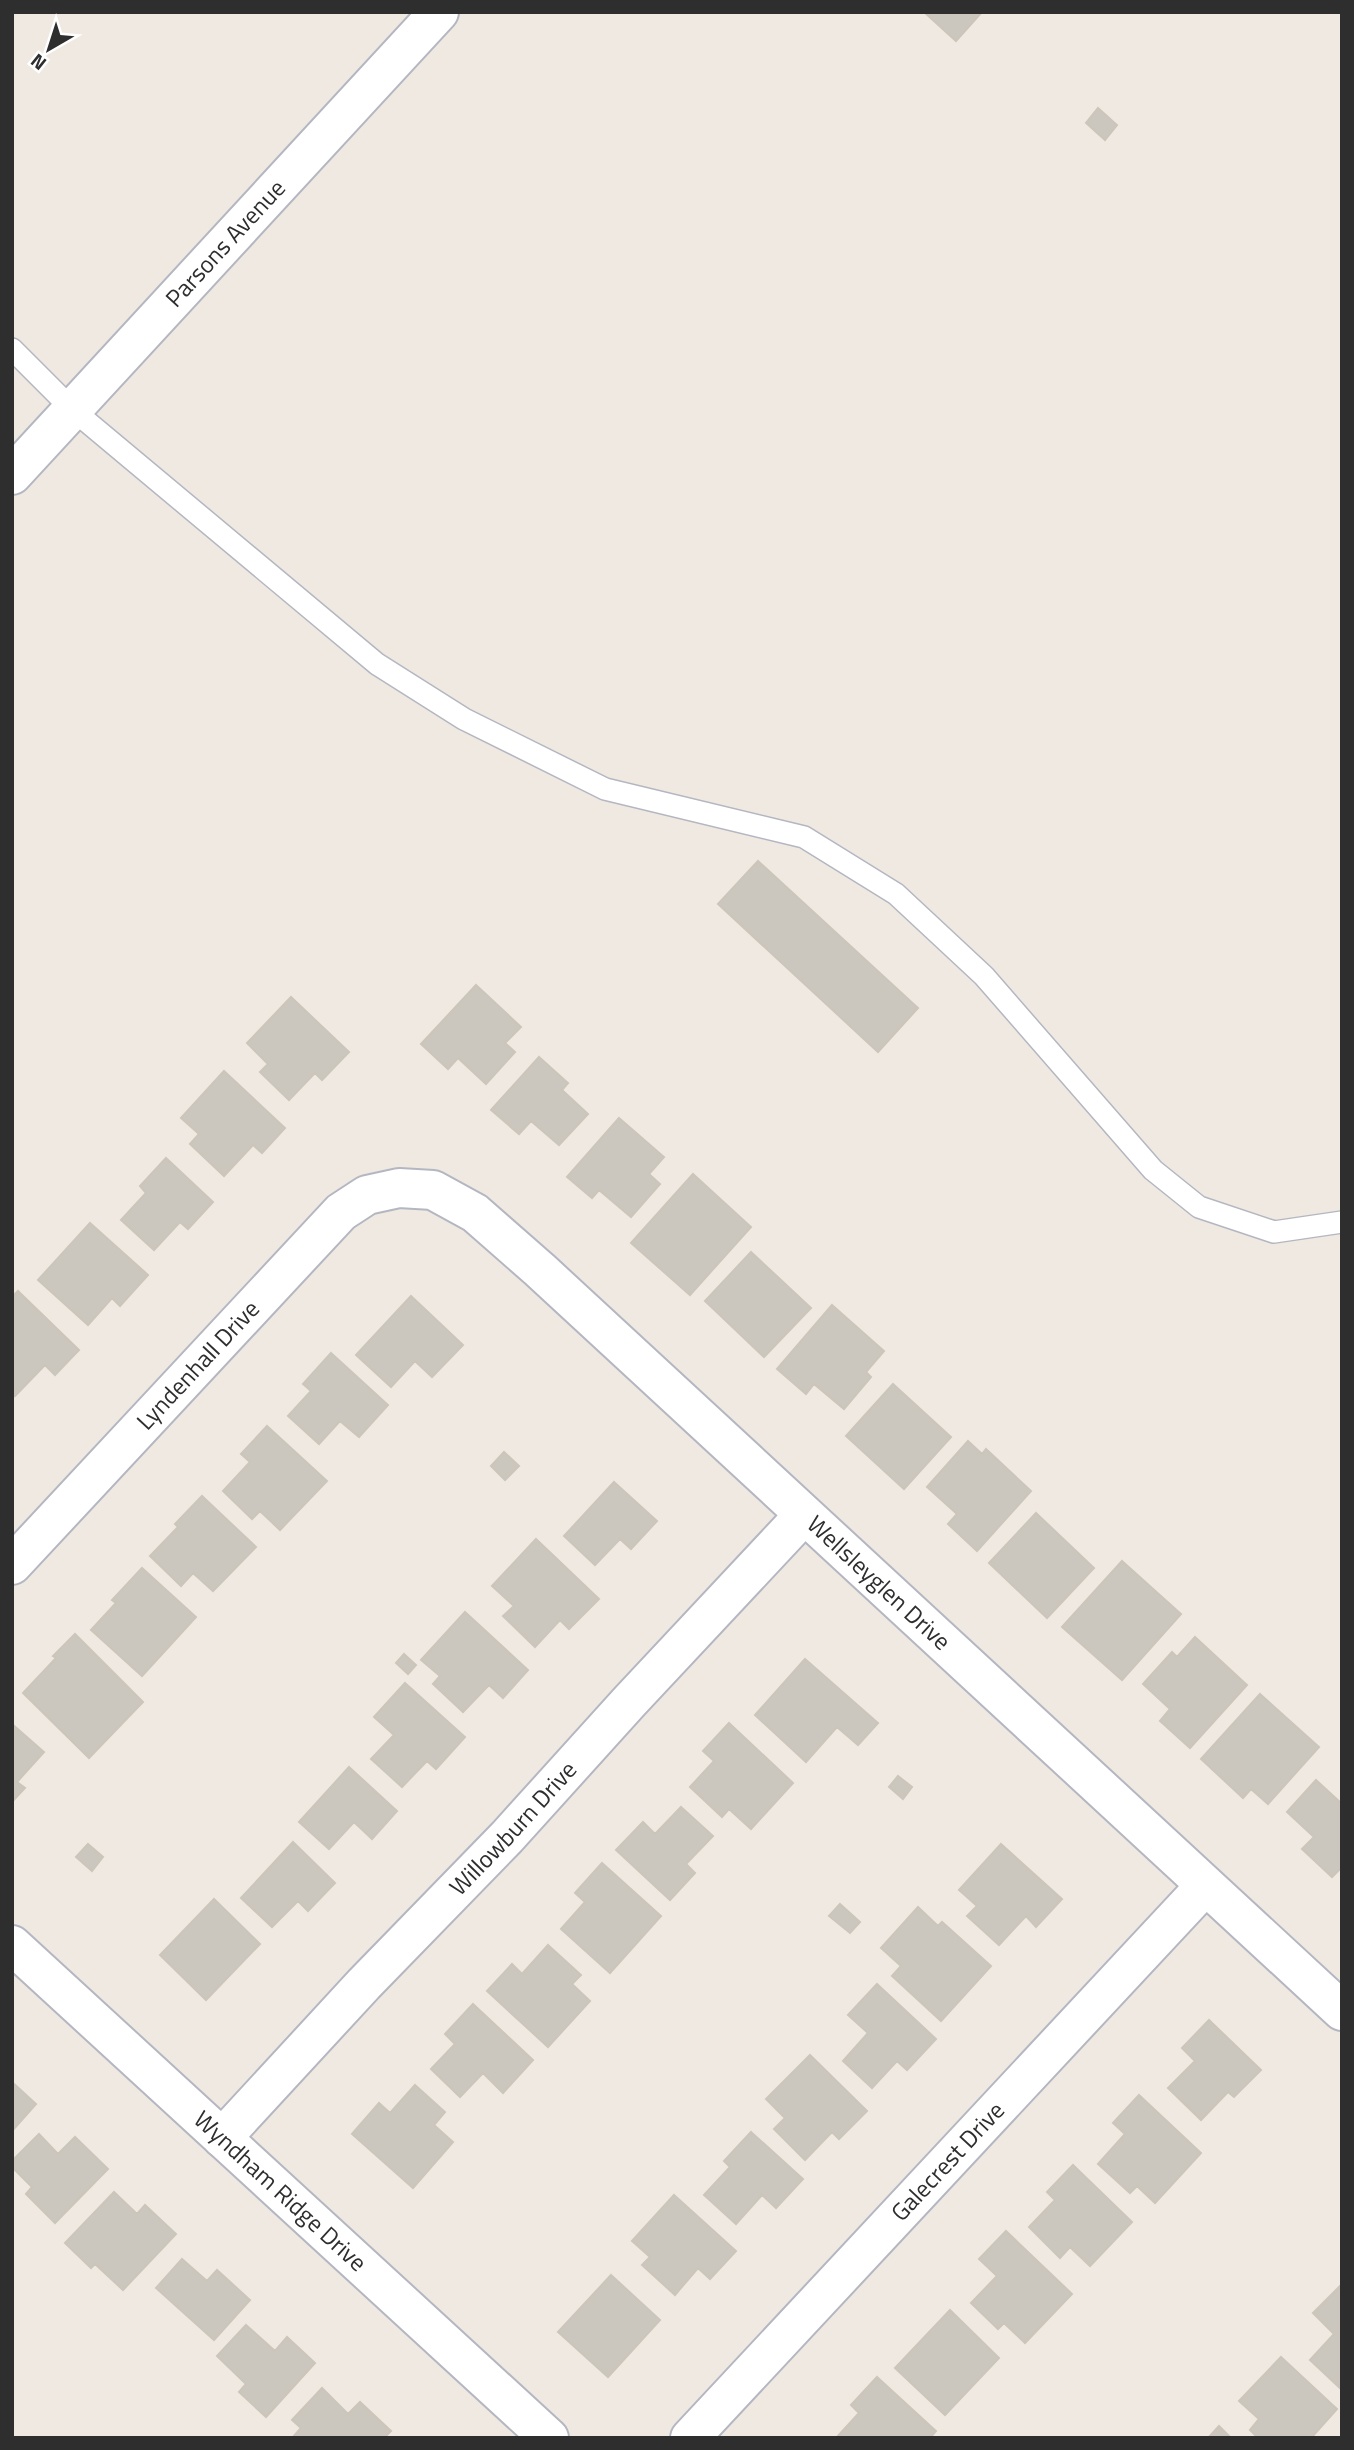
<svg xmlns="http://www.w3.org/2000/svg" width="1354" height="2450" font-family="'Titillium Web',sans-serif">
	<rect width="100%" height="100%" fill="#efe9e1"/>
	<!-- building -->
	<path fill="#cbc7bf" stroke="#cbc5ba" stroke-width="2" d="M924 12H982L956 41Z
		M1098 108 1117 125 1105 140 1086 123Z
		M758 861 918 1008 878 1052 718 904Z
		M476 985 521 1027 505 1043 515 1052 486 1084 458 1058 448 1069 421 1044Z
		M291 997 349 1052 322 1080 315 1073 289 1100 260 1072 268 1064 247 1043Z
		M539 1057 568 1083 562 1090 588 1114 559 1145 531 1121 519 1134 491 1110Z
		M224 1071 285 1128 262 1153 253 1145 224 1176 190 1144 199 1134 181 1118Z
		M619 1118 664 1157 649 1174 660 1184 631 1217 599 1190 592 1198 567 1177Z
		M166 1158 213 1202 188 1229 180 1222 154 1250 121 1220 146 1193 140 1186Z
		M693 1174 751 1227 690 1295 631 1243Z
		M90 1223 148 1275 120 1306 112 1298 88 1325 38 1280Z
		M751 1252 811 1308 764 1357 705 1301Z
		M18 1291 79 1350 55 1375 45 1365 15 1396 12 1393V1297Z
		M411 1296 463 1345 432 1377 415 1361 391 1387 356 1355Z
		M832 1305 884 1351 866 1372 871 1377 844 1409 814 1384 806 1394 777 1369Z
		M331 1353 388 1405 359 1437 340 1421 319 1444 288 1416 311 1391 303 1384Z
		M893 1384 951 1437 904 1489 846 1436Z
		M267 1426 327 1481 280 1530 260 1511 252 1519 223 1491 250 1462 241 1454Z
		M968 1441 982 1454 986 1449 1031 1491 977 1551 948 1524 957 1514 927 1487Z
		M504 1452 519 1466 505 1480 491 1466Z
		M614 1482 657 1521 631 1549 620 1539 595 1565 564 1536Z
		M202 1496 256 1547 213 1591 193 1573 181 1586 150 1556 178 1527 175 1524Z
		M1036 1513 1094 1568 1047 1618 989 1563Z
		M536 1539 599 1599 569 1629 560 1620 535 1647 503 1616 514 1606 492 1586Z
		M1122 1561 1181 1614 1122 1680 1062 1627Z
		M142 1568 196 1617 142 1676 91 1630 116 1603 112 1600Z
		M465 1612 528 1670 503 1698 489 1685 463 1712 433 1684 440 1676 421 1660Z
		M75 1634 143 1702 89 1758 23 1693 56 1658 53 1656Z
		M1195 1637 1247 1685 1190 1748 1160 1721 1170 1709 1143 1684 1172 1652 1177 1657Z
		M404 1654 416 1665 408 1674 396 1663Z
		M805 1659 878 1723 858 1745 837 1727 806 1762 755 1715Z
		M405 1683 465 1737 436 1769 427 1761 402 1787 371 1759 394 1735 374 1717Z
		M1260 1694 1319 1747 1268 1804 1251 1789 1243 1798 1201 1759Z
		M729 1723 793 1783 751 1829 729 1809 722 1817 690 1787 714 1761 703 1751Z
		M12 1724 44 1752 17 1782 25 1788 12 1802Z
		M349 1767 397 1811 372 1839 354 1822 329 1849 299 1822Z
		M898 1776 912 1787 903 1799 889 1787Z
		M1316 1780 1342 1804V1867L1332 1877 1302 1849 1314 1837 1287 1812Z
		M681 1807 713 1836 686 1864 695 1873 670 1900 616 1850 643 1822 655 1834Z
		M293 1842 335 1883 308 1911 298 1901 272 1927 241 1898Z
		M88 1844 103 1857 92 1871 76 1857Z
		M1001 1844 1062 1899 1036 1927 1026 1916 999 1945 967 1916 977 1906 959 1890Z
		M602 1863 661 1916 610 1973 561 1929 585 1902 575 1893Z
		M214 1899 260 1944 206 2000 160 1955Z
		M840 1904 860 1922 850 1933 829 1916Z
		M918 1907 938 1926 942 1922 991 1966 941 2021 892 1976 901 1966 881 1948Z
		M548 1945 581 1975 572 1984 590 2001 548 2047 487 1991 512 1964 522 1974Z
		M877 1984 936 2039 907 2070 897 2061 872 2088 843 2061 868 2033 848 2015Z
		M473 2004 533 2060 503 2093 483 2073 460 2097 431 2069 455 2044 445 2034Z
		M1209 2020 1261 2070 1234 2097 1228 2092 1201 2120 1168 2088 1195 2061 1182 2048Z
		M810 2055 867 2111 839 2139 832 2132 805 2160 774 2129 785 2118 766 2099Z
		M12 2082 36 2104 12 2131Z
		M415 2085 445 2112 434 2125 453 2142 413 2188 352 2134 379 2103 390 2113Z
		M1139 2095 1201 2153 1155 2203 1137 2186 1130 2193 1098 2164 1125 2134 1113 2123Z
		M751 2132 803 2179 776 2208 762 2195 736 2224 704 2195 730 2167 724 2161Z
		M39 2134 58 2154 75 2137 108 2169 55 2223 26 2194 32 2187 12 2167V2161Z
		M1073 2165 1132 2222 1090 2266 1070 2247 1060 2258 1029 2227 1055 2200 1047 2192Z
		M114 2192 137 2214 145 2205 176 2234 123 2290 95 2264 91 2268 65 2243Z
		M674 2195 736 2251 710 2279 698 2268 675 2295 642 2265 650 2257 632 2241Z
		M1006 2231 1072 2294 1025 2343 1004 2323 998 2329 971 2303 997 2276 979 2259Z
		M182 2259 207 2281 217 2270 250 2300 214 2340 156 2288Z
		M611 2275 660 2320 608 2377 558 2332Z
		M1342 2284V2388L1341 2389 1310 2360 1334 2334 1313 2313Z
		M950 2310 999 2358 945 2415 895 2368Z
		M246 2325 275 2351 287 2337 315 2363 266 2417 239 2392 246 2384 217 2356Z
		M1281 2357 1337 2409 1311 2438 1302 2435 1300 2438H1258L1250 2430 1259 2419 1239 2401Z
		M877 2377 936 2431 930 2438H836L859 2413 851 2405Z
		M322 2388 348 2414 360 2402 391 2431 384 2438H292L301 2428 292 2420Z
		M1219 2426 1231 2438H1208Z"/>
	<g fill="none" stroke-linecap="round" stroke-linejoin="round">
		<!-- lane casing -->
		<g stroke="#b4b7c1" stroke-width="24">
			<path id="lane" d="M12 349 73 410 377 664 464 719 605 789 804 837 896 894 984 976 1153 1170 1199 1207 1274 1232 1342 1222"/>
		</g>
		<!-- street casing -->
		<g stroke="#b4b7c1" stroke-width="42">
			<g id="street">
				<path id="s1" d="M12 1565 341 1212 367 1195 399 1188 433 1190 475 1213 540 1270 1342 2011"/>
				<path id="s2" d="M12 1945 549 2438"/>
				<path id="s3" d="M222 2138 364 1984 507 1837 629 1702 804 1515"/>
				<path id="s4" d="M690 2438 1205 1886"/>
			</g>
		</g>
		<!-- secondary casing -->
		<g stroke="#b4b7c1" stroke-width="42">
			<g id="secondary">
				<path id="s5" d="M12 475 439 12"/>
			</g>
		</g>
		<!-- lane -->
		<use href="#lane" stroke="#fff" stroke-width="21"/>
		<!-- street -->
		<use href="#street" stroke="#fff" stroke-width="38"/>
		<!-- secondary -->
		<use href="#secondary" stroke="#fff" stroke-width="38"/>
	</g>
	<g text-anchor="middle" stroke-width="7" stroke-linejoin="round" paint-order="stroke">
		<!-- street labels -->
		<g font-size="24" fill="#2e2e2e" stroke="#fff">
			<text dy="8" stroke="none"><textPath href="#s5" startOffset="315">Parsons Avenue</textPath></text>
			<text dy="8" stroke="none"><textPath href="#s1" startOffset="273">Lyndenhall Drive</textPath></text>
			<text dy="8" stroke="none"><textPath href="#s1" startOffset="1176">Wellsleyglen Drive</textPath></text>
			<text dy="8" stroke="none"><textPath href="#s3" startOffset="425">Willowburn Drive</textPath></text>
			<text dy="8" stroke="none"><textPath href="#s4" startOffset="378">Galecrest Drive</textPath></text>
			<text dy="8" stroke="none"><textPath href="#s2" startOffset="364">Wyndham Ridge Drive</textPath></text>
		</g>
	</g>
	<!-- border -->
	<rect width="1354" height="2450" fill="none" stroke="#2e2e2e" stroke-width="28"/>
	<!-- north arrow -->
	<g transform="translate(49 49) rotate(219)" stroke="#ffffff" stroke-width="5" paint-order="stroke">
	<path d="M0-5L12 26L0 18L-12 26Z" fill="#2e2e2e"/>
	<text y="-10" font-size="19" font-weight="bold" text-anchor="middle" fill="#2e2e2e">N</text>
	</g>
</svg>
